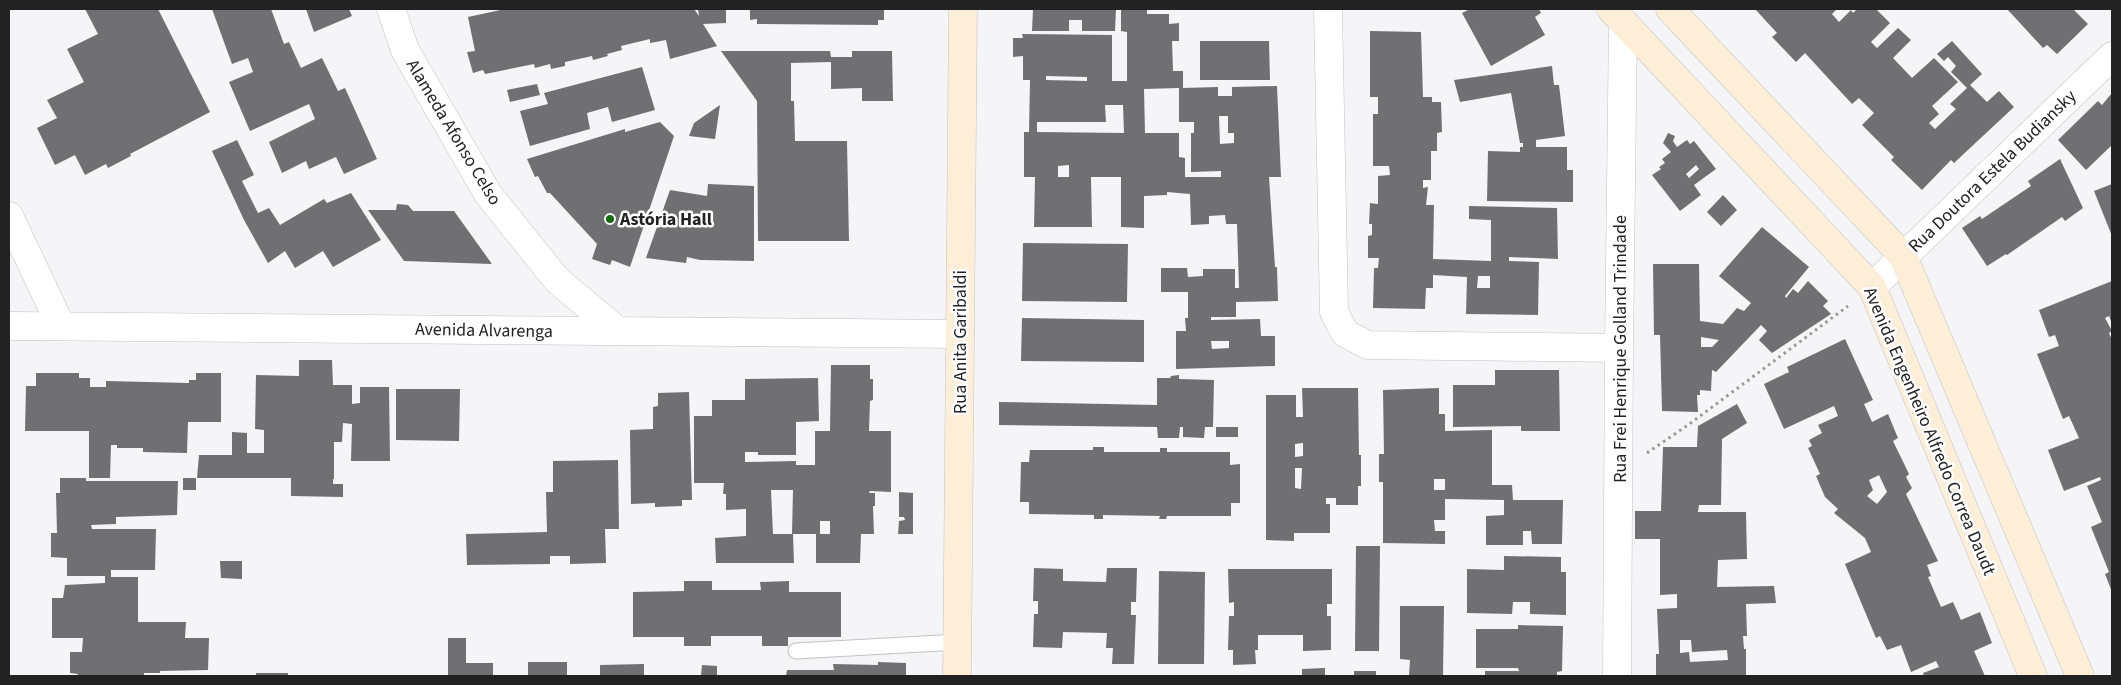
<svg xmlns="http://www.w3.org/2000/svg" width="2121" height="685" font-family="'Source Sans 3',sans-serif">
	<rect width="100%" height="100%" fill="#f5f5f8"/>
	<!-- building -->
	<path fill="#707073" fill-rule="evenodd" d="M85 9H158L210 112 130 154 131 156 108 168 106 164 85 175 75 155 55 165 37 128 57 118 47 100 84 82 67 49 98 34Z
		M212 9H271L284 44 289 42 301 68 322 58 338 91 345 88 377 159 344 174 336 157 309 169 306 161 282 173 269 142 315 119 309 104 250 131 229 82 253 72 248 58 232 64Z
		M306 9H349L352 16 314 32Z
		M505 9H694L699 16 698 9H726V23L703 24 717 46 670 59 666 40 650 43V39L621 46 622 50 607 54 608 56 593 60 592 56 565 62V66L551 69 550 64 535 68 534 64 485 74 483 70 473 73 467 52 475 51 468 17Z
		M750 9H884V20H878V25L757 24V19L750 20Z
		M1033 9H1116L1115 31H1082V20H1069V31H1032Z
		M1121 9 1147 10V14H1169V24L1179 23V41H1172L1173 71H1183V88L1218 87V96H1232V87L1277 86 1281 177H1269L1275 267H1277L1278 301 1236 302V317H1211V320L1260 319 1261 336H1275V366L1176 369V331H1186L1185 318H1188V292H1161V268H1187L1188 277 1203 276V269H1235V288H1239L1237 224H1226L1225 215 1209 216V224L1191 225 1190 194 1167 192V195L1144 196V228L1121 227V177H1091L1092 227H1034L1035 177H1024V132H1029L1030 80H1023V56L1013 57V38H1023L1022 34 1112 35V81H1127V32L1121 31ZM1046 76 1087 77V81L1046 80ZM1179 88V122H1194V133H1191V172L1221 171V177H1185V158L1179 157V133H1145L1144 89ZM1105 105H1123L1124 133 1037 132V122H1106ZM1219 116H1228V133H1234V143L1220 144ZM1069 165V177H1058V166ZM1211 341H1229V348L1212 349Z
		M1470 9H1539L1541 13 1535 17 1545 35 1491 66 1462 13Z
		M1755 9H1837L1832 14 1839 22 1851 10 1853 13 1857 9H1876L1890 23 1871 42 1877 48 1898 28 1911 40 1893 58 1912 78 1934 58 1958 82 1932 106 1939 114 1929 123 1935 129 1956 109 1950 104 1967 88 1951 72 1956 66 1948 57 1944 61 1937 54 1952 41 1982 74 1970 85 1987 102 1999 91 2014 107 1954 163 1951 160 1922 190 1891 160 1894 157 1862 125 1874 113 1859 98 1852 104 1805 53 1796 62 1772 37 1777 33Z
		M2007 9H2073L2088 24 2057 54 2047 45 2043 48Z
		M1370 31 1421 32 1423 97H1432V102H1441L1442 132 1437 133V151H1431V180H1423V188L1428 187 1426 205H1434L1433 259 1491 261V220L1469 219V206L1557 208 1558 259 1509 257V261L1539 262 1538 315 1466 314 1467 277 1433 275V288H1426L1425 309 1373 308 1374 268H1378L1379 258H1368V236L1372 235V224H1369L1370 203 1378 204V176L1390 175 1389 166H1373V114H1378V97H1370ZM1478 276H1490V288H1477Z
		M1200 41H1269L1270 80H1200Z
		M721 51H830L831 57H852V51H892L893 101H862V88L831 89V62L791 63V101H794L795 141H847L849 241H758L757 101Z
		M1552 66 1554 85H1559L1565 136 1536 140V147H1567V170H1573V202L1487 201 1488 151 1520 152V147H1523V143H1520L1511 93 1460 102 1454 80Z
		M642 67 655 110 612 122 608 107 587 113 590 129 530 146 520 111 548 104 544 93Z
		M537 84 540 95 510 102 507 90Z
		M2112 93V145L2086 170 2058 140 2098 101 2102 105Z
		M720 105 715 139 689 136 694 123Z
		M660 122 674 136 630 267 612 260 610 265 592 259 597 244 550 193H547L538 176 535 177 527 159 625 129V132Z
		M1668 133 1675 136 1673 141 1677 147 1687 140 1690 144 1694 141 1716 169 1694 185 1701 195 1680 211 1652 175 1661 169 1659 167 1665 163 1662 159 1671 152 1663 143ZM1696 165 1699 169 1689 178 1686 174Z
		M237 140 254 175 242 181 258 213 269 208 280 225 324 199 327 203 351 193 381 240 333 267 323 251 295 268 285 251 268 263 244 220 212 151Z
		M2060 159 2083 208 2065 221 2062 217 2007 255 2006 254 1987 266 1962 228 1980 216 1982 219 2031 186 2028 181Z
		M708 184 754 186V261L700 260 687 257 686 263 646 258 670 190 707 196Z
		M2112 184V236L2094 191Z
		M1723 195 1737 210 1721 226 1707 212Z
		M397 204 408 205 413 211H454L492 264 404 261 368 210H396Z
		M1762 227 1809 267 1785 296 1786 298 1793 289 1798 293 1808 281 1828 301 1823 306 1831 314 1772 353 1759 340 1767 331 1761 325 1716 372 1712 370 1711 391 1700 390V395H1697L1698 412 1662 411 1660 335H1654L1653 264H1699L1700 321 1723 324 1737 308 1744 311 1751 303 1719 276ZM1701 337 1719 340 1712 347H1701Z
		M1023 243 1128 244 1127 302 1022 301Z
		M2112 281V324L2109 316 2105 318 2112 331 2109 333 2112 340V592L2105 574 2109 572 2091 527 2102 522 2087 486 2101 480 2100 477 2064 491 2048 450 2079 438 2069 416 2063 419 2037 354 2059 346 2055 335 2049 337 2039 310Z
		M1022 318 1144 320V362L1021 361Z
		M1845 339 1873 400 1864 404 1872 422 1888 414 1898 438 1893 441 1909 474 1906 477 1912 488 1906 494 1938 561 1927 565 1931 576 1928 577 1941 607 1953 602 1961 620 1980 612 1992 643 1974 651 1985 676H1924L1923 673 1939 667 1936 661 1911 672 1901 645 1887 650 1880 636 1876 638 1845 564 1871 552 1865 538 1834 513 1838 509 1825 497 1816 476 1820 474 1808 448 1812 446 1809 440 1822 433 1818 425 1838 416 1834 406 1784 429 1764 384 1789 372 1787 367ZM1879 475 1887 492 1877 504 1867 496 1873 490 1869 480Z
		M299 360H332L333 385H352V404L360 403V387H389L390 461H351L352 424 343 423 342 442H334V479H333V484H343V497L291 496V478H197L199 455H232V432L247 433V453H264V430L255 429 256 375 299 376Z
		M831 365H870V379H873V400L870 401 869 431H891V492L870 491 869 493H875V506H873L874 534H861L860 563H816V534H793L794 563H716L715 538 746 536V509L726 510V494H723L724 483H694V416H712V400H745V379L818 378 819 421 796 422V455H758V452H745V462L796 461V465H815V431H830ZM771 490H793L792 534H773ZM820 521H830V534H820Z
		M1495 370H1559L1560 431H1521V426L1453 427V385H1495Z
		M36 373H79V378H90V387H106V381L189 383V380H196V373H221V422H188L187 453 143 452V448H117V445H111L110 478H89V431H25L26 386H36Z
		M1179 375V379L1214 380 1213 427H1205L1204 438 1183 437V427H1180L1179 438H1158L1157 427 999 425V402L1157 405V378H1170L1171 376Z
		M1302 388H1358L1359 455H1361V486H1358V505H1336V498H1326V504H1330V533H1294V541L1266 540V395H1296V417H1303ZM1303 443V456L1295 457V444ZM1295 468H1302L1301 489 1295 488Z
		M1439 388V414H1445V431L1492 430V485H1512L1513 500H1563L1562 544H1532L1531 531H1523V545H1486V516L1504 515V500L1445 499V520H1434L1435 531H1445V544L1383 543V482H1379V454H1384L1383 390ZM1434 479H1445V490H1434Z
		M396 389H460L459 441 396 440Z
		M689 392 692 500H682V506L655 507V503L631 504 630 430 653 429V407L658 406V393Z
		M1737 404 1747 423 1722 439 1721 505H1699L1698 512H1746L1747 559 1718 560 1717 587 1774 586 1776 603 1746 604 1747 636H1743L1744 649H1746V676H1656V654H1659L1657 609 1677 608V594L1660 595V539H1635V511H1661L1663 447H1697L1698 426ZM1680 640H1691L1692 652 1727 650 1728 660 1690 662 1689 652 1680 653Z
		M1216 427H1238V437H1216Z
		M1093 447H1104V452H1160V448H1167V452H1230V465L1240 464V503H1231V516H1167L1166 519H1159L1160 516 1103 515V519H1094V515L1029 514V502H1020L1021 462H1029L1030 450H1093Z
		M618 460 619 529H605L606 563 570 564V556H550V564L467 565 466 534 547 532 546 492H553V461Z
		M60 478H86V481H178L177 515 116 517V524L91 525 92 529H156L155 570H111V577H138V622H186L185 638H209L208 670 160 671V673H144V676H77L78 674 70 673V652H82L83 638H52V598H63L65 585 105 583V576H67V558L51 557V533H57L56 493H60Z
		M183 478H196V490H183Z
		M899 492 913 493V534H898L899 521 905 520 904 517H899Z
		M1356 546H1380L1379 651H1355Z
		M1504 556 1561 557V572H1566V615L1530 614V602H1513L1512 614 1467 613V569L1504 570Z
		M220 561H242V579L221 578Z
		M1034 568 1063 569V581L1106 582 1107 568H1137L1136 602H1131V615H1136L1134 664H1112L1113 648H1106L1107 633 1063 632 1062 648 1033 647 1034 614H1038V601H1033Z
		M1228 569H1332V604H1327V616H1331V650L1303 651V635H1258V650H1255L1256 664 1233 665V650H1228L1229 616H1234V602L1229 603Z
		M1159 571 1205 572 1204 664H1158Z
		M684 581H712V590H761L760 582 789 581V592H841V637H788V646H762V636H711V646H684V637H633V592L684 591Z
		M1400 606H1444L1443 676H1409L1410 660 1400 659Z
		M1518 625 1563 626 1562 671 1557 672V676H1485V671H1519L1518 668H1476V629H1518Z
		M448 638H466V663H493V676H448Z
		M528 662H567V676H528Z
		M878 662 906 663V676H786L787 670H834L833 664 878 665Z
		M644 664V676H600V665Z
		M702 665 717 666V676H701Z
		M1325 668V676H1302V669Z
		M1354 671H1376V676H1354Z
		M256 673H288V676H256Z"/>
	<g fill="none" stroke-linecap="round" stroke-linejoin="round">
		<!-- service casing -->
		<g stroke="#c2c2c5" stroke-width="17">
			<path id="service" d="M796 651 958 642"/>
		</g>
		<!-- minor casing -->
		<g stroke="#c2c2c5" stroke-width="29">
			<path id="minor" d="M391 9 405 50 488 194 557 280 618 331
				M1328 9 1334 312 1345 333 1367 345 1619 348
				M9 216 61 326
				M1872 287 2112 56
				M1617 676 1619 348 1623 22"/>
		</g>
		<!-- tertiary casing -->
		<g stroke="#c2c2c5" stroke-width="29">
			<path id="tertiary" d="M9 326 960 334"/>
		</g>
		<!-- secondary casing -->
		<g stroke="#c2c2c5" stroke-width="29">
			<path id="secondary" d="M1611 9 1872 287 2033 676
				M1670 9 1903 256 2080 676
				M957 676 963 9"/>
		</g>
		<!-- path -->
		<path stroke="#98989a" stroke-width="3" stroke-dasharray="2.5 4" stroke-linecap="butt" d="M1647 453 1688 425 1848 306"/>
		<!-- service -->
		<use href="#service" stroke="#fff" stroke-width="15"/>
		<!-- minor -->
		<use href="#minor" stroke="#fff" stroke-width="28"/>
		<!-- tertiary -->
		<use href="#tertiary" stroke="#fff" stroke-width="28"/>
		<!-- secondary -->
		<use href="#secondary" stroke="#fdeed8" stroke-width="28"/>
	</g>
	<!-- markers -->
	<circle fill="#176a0e" stroke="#fff" stroke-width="2" cx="610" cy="219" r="5"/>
	<g text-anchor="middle" stroke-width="5" stroke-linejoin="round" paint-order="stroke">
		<!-- street labels -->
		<g font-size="18" fill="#222223" stroke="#fff">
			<text transform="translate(454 132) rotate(59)" y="6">Alameda Afonso Celso</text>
			<text transform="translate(1992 171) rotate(-44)" y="6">Rua Doutora Estela Budiansky</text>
			<text transform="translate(484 330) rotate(1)" y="6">Avenida Alvarenga</text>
			<text transform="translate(960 342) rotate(-90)" y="6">Rua Anita Garibaldi</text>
			<text transform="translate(1620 349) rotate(-90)" y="6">Rua Frei Henrique Golland Trindade</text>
			<text transform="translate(1930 431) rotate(67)" y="6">Avenida Engenheiro Alfredo Correa Daudt</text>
		</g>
		<!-- poi labels -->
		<g font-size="18" font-weight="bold" fill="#222223" stroke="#fff" text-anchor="start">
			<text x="620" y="225">Astória Hall</text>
		</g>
	</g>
	<!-- border -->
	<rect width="2121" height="685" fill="none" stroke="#222223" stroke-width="20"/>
</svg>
